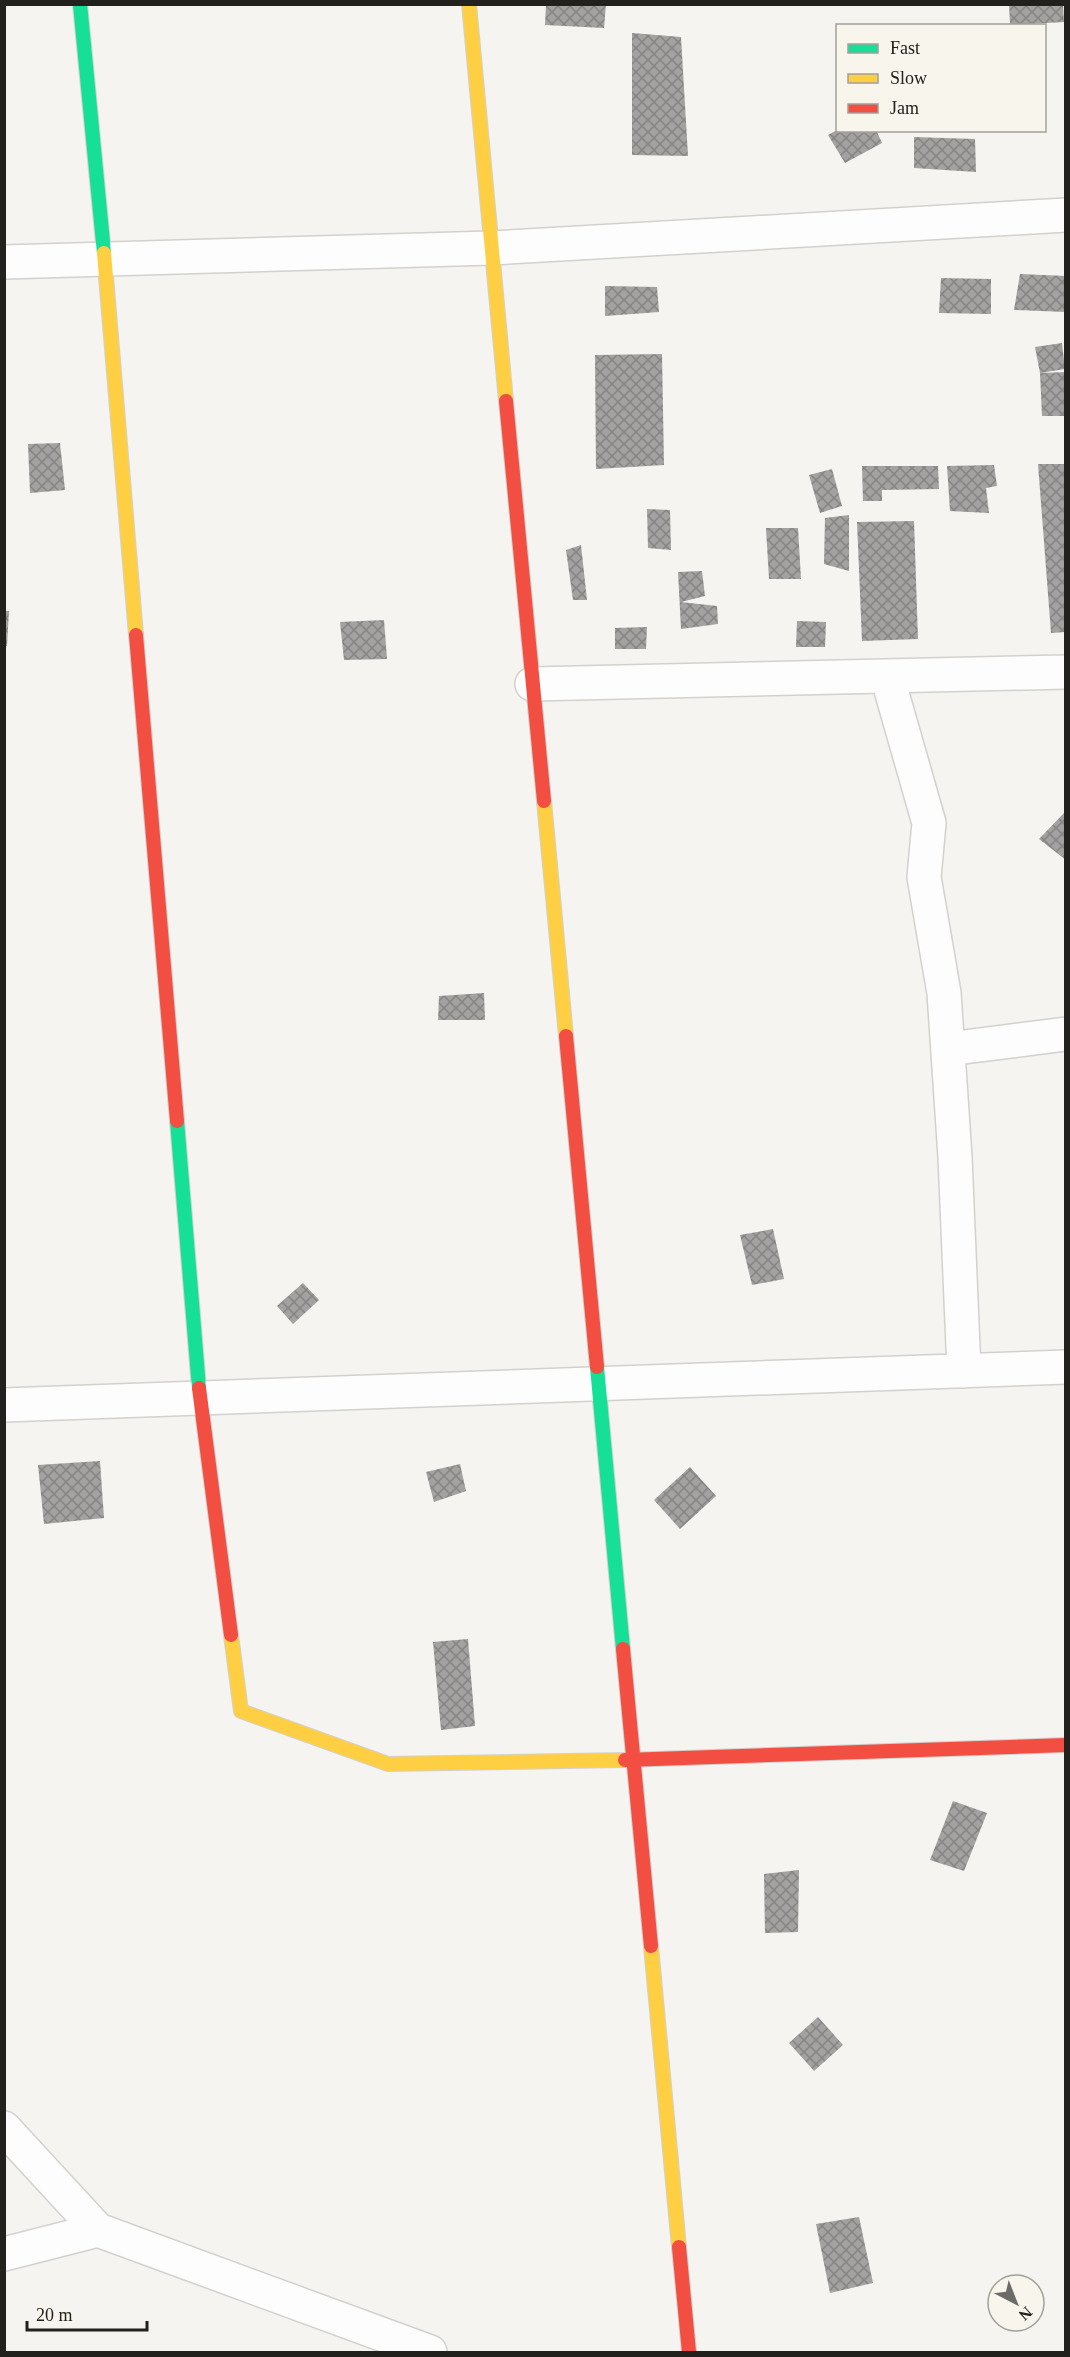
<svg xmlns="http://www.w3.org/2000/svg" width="1070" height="2357" font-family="'Times New Roman',serif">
	<defs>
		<pattern id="building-cross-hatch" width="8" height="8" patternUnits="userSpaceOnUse" patternTransform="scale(1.5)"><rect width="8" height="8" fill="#a4a2a0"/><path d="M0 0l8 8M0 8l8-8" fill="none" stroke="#858482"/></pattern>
	</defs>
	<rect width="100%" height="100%" fill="#f5f4f0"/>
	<!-- building -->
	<path fill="url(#building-cross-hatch)" d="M546 4H606L604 28 545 25Z
		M1009 4H1063L1064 22 1010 25Z
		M632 33 681 37 688 156 632 155Z
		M837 130H876L882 143 845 163 828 135Z
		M914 137 975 139 976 172 914 168Z
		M1020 274 1066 276V312L1014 310Z
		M941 278 991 279V314L939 313Z
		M605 286 657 287 659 312 605 316Z
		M1062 343 1065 369 1040 373 1035 347Z
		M662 354 664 465 596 469 595 355Z
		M1066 372V416H1042L1040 373Z
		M60 443 65 490 30 493 28 444Z
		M1038 464H1066V632L1051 633Z
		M994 465 997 486 986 488 989 513 950 511 947 466Z
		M862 466H938L939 489 882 490V501H863Z
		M832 469 842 506 820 513 809 475Z
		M647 509 670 510 671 550 648 548Z
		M849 515V571L824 564 825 518Z
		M914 521 918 639 862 641 857 522Z
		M766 528H798L801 579H769Z
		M581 545 587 600H573L566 550Z
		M702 571 705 596 681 602 717 606 718 624 681 629 678 572Z
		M4 611H9L7 646H4Z
		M384 620 387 659 344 660 340 622Z
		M797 621 826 622 825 647H796Z
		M647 627 646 649H615V628Z
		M1066 811V860L1039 839Z
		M484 993 485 1020H438L439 996Z
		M773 1229 784 1279 752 1285 740 1235Z
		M303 1283 319 1300 293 1324 277 1306Z
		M100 1461 104 1518 44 1524 38 1465Z
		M460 1464 466 1491 434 1502 426 1472Z
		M690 1467 716 1496 680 1529 654 1500Z
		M468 1639 475 1726 441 1730 433 1642Z
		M953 1801 987 1813 964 1871 930 1860Z
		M799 1870 798 1932 765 1933 764 1874Z
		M818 2017 843 2045 814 2071 789 2043Z
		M859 2217 873 2283 830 2293 816 2224Z"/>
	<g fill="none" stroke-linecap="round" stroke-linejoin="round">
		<!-- street casing -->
		<g stroke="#d2d1cd" stroke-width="36">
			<path id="street" d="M4 262 492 248 1066 215
				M887 676 929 823 924 877 944 993 955 1157 964 1371
				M532 684 1066 672
				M948 1049 1066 1034
				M4 1405 1066 1367
				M4 2128 98 2230 430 2352
				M4 2254 98 2230"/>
		</g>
		<!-- fast casing -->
		<g stroke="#d2d1cd" stroke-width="16">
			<path id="fast" d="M80 4 104 253
				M177 1121 199 1388
				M597 1367 623 1649"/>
		</g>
		<!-- slow casing -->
		<g stroke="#d2d1cd" stroke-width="16">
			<path id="slow" d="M469 4 506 401
				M104 253 136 635
				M544 801 566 1036
				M231 1635 241 1711 388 1764 625 1760
				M651 1946 679 2247"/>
		</g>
		<!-- jam casing -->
		<g stroke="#d2d1cd" stroke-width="16">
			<path id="jam" d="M506 401 544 801
				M136 635 177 1121
				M566 1036 597 1367
				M199 1388 231 1635
				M623 1649 651 1946
				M625 1760 1066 1745
				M679 2247 689 2352"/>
		</g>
		<!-- street -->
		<use href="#street" stroke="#fefdfd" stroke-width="33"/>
		<!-- fast -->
		<use href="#fast" stroke="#16e098" stroke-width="14"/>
		<!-- slow -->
		<use href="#slow" stroke="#ffcf43" stroke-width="14"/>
		<!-- jam -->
		<use href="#jam" stroke="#f24e42" stroke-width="14"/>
	</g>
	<!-- border -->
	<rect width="1070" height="2357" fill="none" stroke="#22211e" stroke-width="12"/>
	<!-- legend -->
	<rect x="836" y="24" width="210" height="108" fill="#f8f5ed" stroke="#a2a09a" stroke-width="1.5"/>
	<rect x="848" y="44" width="30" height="9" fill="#16e098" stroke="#a2a09a" stroke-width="1.5"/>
	<text x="890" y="54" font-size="18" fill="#22211e">Fast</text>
	<rect x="848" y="74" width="30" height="9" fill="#ffcf43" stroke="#a2a09a" stroke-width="1.5"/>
	<text x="890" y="84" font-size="18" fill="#22211e">Slow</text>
	<rect x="848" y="104" width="30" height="9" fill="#f24e42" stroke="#a2a09a" stroke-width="1.5"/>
	<text x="890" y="114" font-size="18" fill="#22211e">Jam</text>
	<!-- north arrow -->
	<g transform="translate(1016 2303) rotate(138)"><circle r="28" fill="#f8f5ed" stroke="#a2a09a" stroke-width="1.5"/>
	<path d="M0-4.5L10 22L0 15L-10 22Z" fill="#6c6b68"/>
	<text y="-9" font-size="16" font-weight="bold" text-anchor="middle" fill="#22211e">N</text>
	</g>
	<!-- scale -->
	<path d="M27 2321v9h120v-9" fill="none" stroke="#22211e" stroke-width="3"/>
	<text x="36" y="2321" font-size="18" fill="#22211e" stroke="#f8f5ed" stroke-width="4.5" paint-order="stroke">20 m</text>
</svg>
